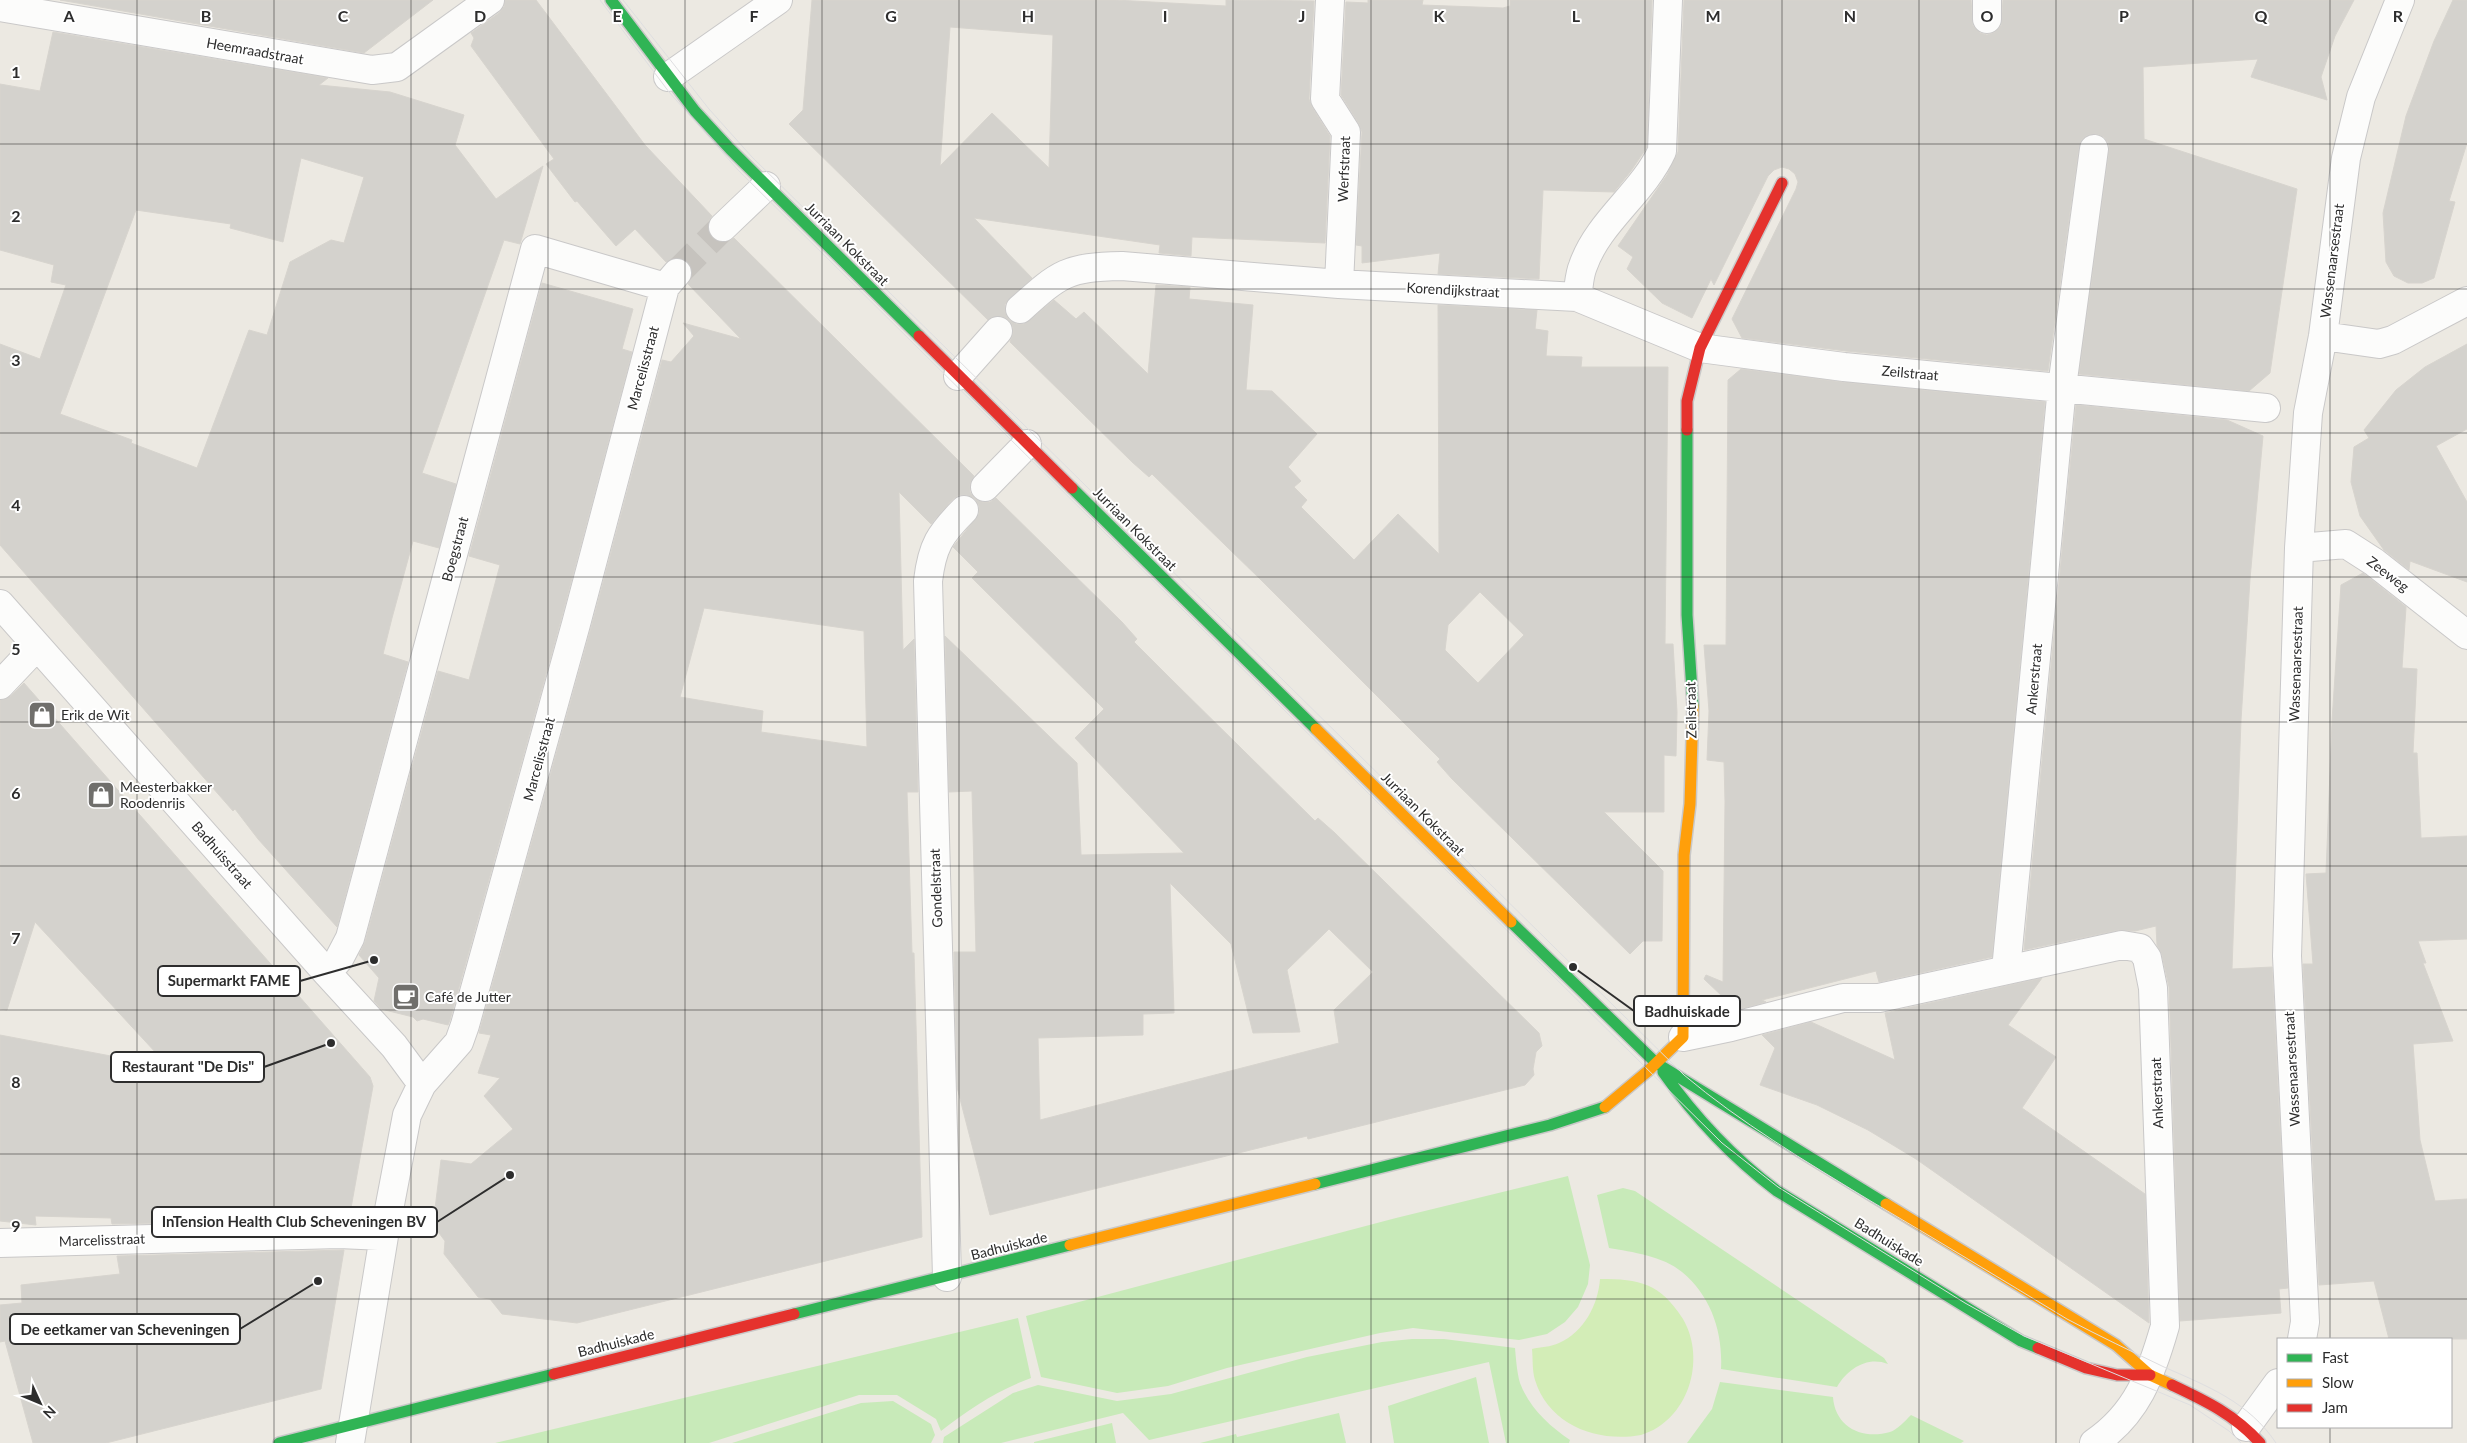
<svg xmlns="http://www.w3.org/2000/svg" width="2467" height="1443" font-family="Lato,sans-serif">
	<rect width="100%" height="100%" fill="#ece9e2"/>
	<!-- green -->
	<path fill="#c8eab9" d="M1568 1176 1590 1265 1588 1284 1578 1307 1565 1322 1547 1334 1519 1340 1413 1328 1380 1333 1227 1368 1168 1386 1117 1393 1041 1377 1026 1316 1396 1218Z
		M1623 1188 1635 1191 1884 1358 1888 1364C1868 1356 1848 1368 1837 1387L1721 1369C1723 1332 1711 1296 1682 1272 1663 1256 1632 1252 1609 1248L1597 1195Z
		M1018 1318 1031 1378C998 1390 969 1409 941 1431L936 1419 897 1395H859L709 1443H495Z
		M1412 1339H1444L1515 1348C1516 1359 1517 1373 1520 1383 1529 1407 1549 1426 1570 1440L1569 1443H1506L1489 1362 1149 1440 1123 1413 1001 1443H943L944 1437 1013 1393 1038 1385 1117 1401 1171 1394 1307 1357 1382 1342Z
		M1476 1377 1489 1443H1394L1388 1406Z
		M1720 1382 1833 1397C1835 1427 1862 1440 1890 1432 1897 1430 1905 1421 1911 1415L1964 1441 1961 1443H1687L1712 1409Z
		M893 1401 931 1424 935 1435 931 1443H732L861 1403Z
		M1339 1413 1346 1443H1200L1236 1434 1237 1437Z
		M1112 1423 1116 1443H1034V1442Z"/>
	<!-- pitch -->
	<path fill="#d3edb7" d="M1600 1279C1640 1279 1660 1283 1683 1319 1707 1360 1688 1421 1641 1435 1597 1443 1549 1425 1535 1380 1532 1370 1533 1359 1532 1349 1540 1347 1551 1347 1559 1343 1584 1332 1598 1305 1600 1279Z"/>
	<!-- building -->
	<path fill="#d4d2cd" stroke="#d7d4ce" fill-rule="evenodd" d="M60 0H433L364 53Z
		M505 0H536L645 145 712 216 708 222V230L712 238 718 242H726L734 238 974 476 970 484V492L974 498 982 502H990L996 498 1122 622 1137 639 1134 642 1171 679 1315 821 1318 818 1335 833 1539 1033 1542 1046 1536 1052 1533 1069 1534 1075 1525 1085 1308 1139 1307 1136 1198 1163 990 1215 957 1087 954 952H976L972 791 949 792 945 636 1077 763 1081 855 1184 853 1075 738 1104 709 972 578 978 572 953 547 979 514V506L975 499 967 495H959L953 499 931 524 899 492 903 650 914 639 918 792H907L912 953H914L922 1237 577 1323 502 1314 490 1299 478 1297 444 1254 445 1241 433 1225 441 1160 471 1164 513 1129 484 1096 500 1078 478 1073 491 1035 479 1033 591 628 662 360 671 362 694 336 683 323 741 339 688 284 692 275V268L688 262 679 258 666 262 635 229 616 246 577 201 575 202 546 164 554 159 471 46 474 38 471 33 499 13 504 7ZM704 608 864 631 867 747 761 732 763 711 680 697ZM1170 883 1231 944 1253 1033 1300 1032 1287 970 1329 929 1373 972 1334 1010 1339 1043 1040 1120 1038 1038 1143 1035V1014L1174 1013Z
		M812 0H1115L1226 6V0L1314 1 1309 99 1312 107 1330 136 1325 243 1192 237 1191 256 1159 253 1160 245 974 218 1032 278 1005 304V312L1009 320 1001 316 988 320 789 124 803 110ZM950 27 1053 35 1049 168 992 113 940 166Z
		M1368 0H1423L1422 5 1503 8 1510 6V0H1652L1647 147 1631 171 1614 192 1543 190 1539 279 1438 274 1440 253 1362 263V246L1356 245 1362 132 1359 124 1341 95 1346 2 1368 3Z
		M1684 0H1971L1973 26 1980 33 1987 35 1995 32 2001 26 2003 0H2354L2335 36 2321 77 2327 100 2251 77 2258 59 2143 67 2144 139 2297 189 2270 373 2249 391 2079 374 2109 151V144L2104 137 2096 134 2088 135 2082 139 2079 147 2048 371 1846 351 1742 338 1732 319 1796 189 1798 182 1795 174 1789 169 1782 167 1774 170 1768 176 1714 285 1711 279 1692 318 1662 303 1627 269 1633 257 1618 246 1667 175 1678 152Z
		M2453 0H2467V143L2449 201 2455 202 2434 278 2422 283H2408L2394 276 2386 262 2383 213 2406 116 2434 41Z
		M53 32 328 78 319 85 390 92 464 115 455 145 496 199 543 166 520 244 504 240 422 473 456 484 439 548 413 541 392 618 383 654 408 662 337 927 258 839 235 809 233 811 0 545V344L40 359 66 285 51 282 54 265 0 250V84L40 91ZM301 158 364 177 344 243 331 240 290 262 267 335 249 330 197 468 131 443 132 440 60 414 136 210 231 224 230 228 283 242Z
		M542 283 633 309 622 349 632 352 561 620 450 1020 448 1025 423 1019 417 1021 413 1017 381 1009 374 1001 379 978 359 955 365 942 438 671 469 680 500 565 469 556Z
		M1156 285 1190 287 1189 299 1253 305 1246 390 1272 391 1317 434 1288 467 1301 481 1294 487 1307 500 1301 507 1354 560 1398 514 1439 554 1438 305 1537 310 1535 329 1548 331 1546 356 1582 357 1581 367H1668L1665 644H1673L1677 712 1676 756 1664 755V812H1604L1663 871 1662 941H1643L1630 954 1452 779 1437 762 1440 759 1260 579 1152 474 1149 477 1132 462 1010 342 1013 334V327L1009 320 1016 324H1024L1054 300 1076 319 1084 312 1148 374ZM1480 592 1524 635 1478 683 1445 650 1448 625Z
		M2467 344V429L2436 446 2467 502V582L2410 561 2409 570 2384 550 2360 516 2351 482 2354 447 2369 438 2364 430 2396 390 2425 367Z
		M1741 369 1842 382 2045 402 1992 957 1879 982 1876 971 1762 1000 1766 1002 1736 1010 1734 1007 1723 1010V997L1704 979 1706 975 1723 982 1725 802 1724 762 1707 760 1709 711 1704 645H1726L1728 380Z
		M2076 405 2227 420 2263 436 2250 579 2241 720 2232 969 2272 967 2288 1288 2279 1289 2281 1313 2180 1321 2169 987 2162 955 2157 945 2156 926 2135 931 2119 930 2024 950Z
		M2363 573 2406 607 2402 668 2417 669 2413 753H2417L2421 838 2467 836V939L2418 941 2426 963H2423L2453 1041 2413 1044 2420 1140 2435 1201 2467 1199V1339H2389L2374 1281 2319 1285 2303 964H2313L2306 874 2326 873 2332 721 2341 585Z
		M24 683 370 1077 373 1086 349 1219 112 1224 111 1218 35 1216 36 1225 0 1221V1035L169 1067 35 922 7 1010 0 1009V700L11 696Z
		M2042 978 2008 1025 2056 1057 2022 1108 2145 1194 2149 1323 1916 1159 1868 1130 1817 1105 1760 1085 1775 1048 1762 1035 1811 1022 1895 1060 1885 1013Z
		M344 1250 321 1389 106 1443H33L5 1341 0 1342V1305L22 1303 21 1285 120 1274 117 1256Z"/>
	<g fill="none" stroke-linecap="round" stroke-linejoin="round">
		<!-- street-tunnel -->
		<path stroke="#c6c3be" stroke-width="28" stroke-dasharray="28 14" stroke-linecap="butt" d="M677 273 723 227"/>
		<!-- street casing -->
		<g stroke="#c9c8c8" stroke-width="30">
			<path id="street" d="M1330 0 1325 99 1346 132 1339 284
				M1987 0V19
				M0 7 372 70 397 67 490 0
				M668 77 778 0
				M723 227 766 186
				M1577 297C1579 287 1579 275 1583 266 1598 222 1643 193 1662 151L1668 0
				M1020 309C1060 273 1067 267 1122 266L1339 284 1577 297 1700 348 1844 367 2266 408
				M2323 336 2379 344 2393 340 2467 301
				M958 376 998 331
				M985 487 1027 444
				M2299 548 2346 544 2374 562 2467 635
				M0 604 327 973 394 1046 422 1084
				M0 685 37 646
				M2006 970 2062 387 2094 149
				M327 973 339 959 350 938 535 249 665 287
				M1683 1037 1731 1027 1843 998H1879L2122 945 2140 948 2147 958 2153 988 2165 1326C2151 1375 2137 1414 2094 1443
				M0 1243 339 1234 384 1236
				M947 1277 928 581C932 546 940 534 964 510
				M2302 1339 2305 1322 2287 956 2299 548 2308 413 2323 336 2346 158 2361 97 2400 0
				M2246 1427 2278 1383
				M350 1443 384 1236 407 1115 422 1084 459 1042 465 1025 576 624 665 287 677 273"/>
		</g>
		<!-- fast casing -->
		<g stroke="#c9c8c8" stroke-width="14">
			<path id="fast" d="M611 0 695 111 730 149 919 336
				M1687 430V615L1693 706
				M1072 488 1316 729
				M1511 922 1656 1063 1886 1204
				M1663 1072C1696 1119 1732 1157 1777 1191L2021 1341 2038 1348
				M1315 1184 1550 1125 1605 1107
				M794 1314 1070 1245
				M279 1443 554 1374"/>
		</g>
		<!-- slow casing -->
		<g stroke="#c9c8c8" stroke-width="14">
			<path id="slow" d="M1316 729 1511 922
				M1605 1107 1648 1071 1683 1037 1684 855 1690 804 1693 706
				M1886 1204 2116 1345 2150 1375 2172 1385
				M1070 1245 1315 1184"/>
		</g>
		<!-- jam casing -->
		<g stroke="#c9c8c8" stroke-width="14">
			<path id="jam" d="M919 336 1072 488
				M1687 430V401L1700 348 1782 183
				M2038 1348 2086 1368 2117 1375H2150
				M554 1374 794 1314
				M2172 1385C2206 1401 2235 1415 2260 1443"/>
		</g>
		<!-- street -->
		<use href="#street" stroke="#fcfcfb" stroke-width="28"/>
		<!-- fast -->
		<use href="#fast" stroke="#30b455" stroke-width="11"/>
		<!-- slow -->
		<use href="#slow" stroke="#ff9f0a" stroke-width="11"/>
		<!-- jam -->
		<use href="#jam" stroke="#e5322d" stroke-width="11"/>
		<!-- tram -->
		<path stroke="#dedee0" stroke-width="1" d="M600 0 669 92 738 170 1722 1143 1778 1187 1965 1303 2024 1336 2190 1405 2229 1431 2241 1443
			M623 0 709 109 752 157 1684 1075C1741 1123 1805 1161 1869 1200 1935 1239 2001 1279 2067 1319 2099 1336 2131 1351 2164 1367 2207 1386 2249 1402 2276 1443"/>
	</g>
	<!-- grid -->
	<path fill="none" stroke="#2d2d2d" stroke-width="1" stroke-opacity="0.55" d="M137 0V1443M274 0V1443M411 0V1443M548 0V1443M685 0V1443M822 0V1443M959 0V1443M1096 0V1443M1233 0V1443M1371 0V1443M1508 0V1443M1645 0V1443M1782 0V1443M1919 0V1443M2056 0V1443M2193 0V1443M2330 0V1339M0 144H2467M0 289H2467M0 433H2467M0 577H2467M0 722H2467M0 866H2467M0 1010H2467M0 1154H2467M0 1299H2467M2330 1427V1443"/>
	<!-- icons -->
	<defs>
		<g id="shop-square" transform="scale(1.4375)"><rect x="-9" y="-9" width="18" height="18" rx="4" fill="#706f6c" stroke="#fff"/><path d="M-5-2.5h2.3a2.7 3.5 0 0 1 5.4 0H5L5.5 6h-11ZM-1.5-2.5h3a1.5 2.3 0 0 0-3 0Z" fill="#fff"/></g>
		<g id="cafe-square" transform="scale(1.4375)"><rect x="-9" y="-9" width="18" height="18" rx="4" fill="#706f6c" stroke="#fff"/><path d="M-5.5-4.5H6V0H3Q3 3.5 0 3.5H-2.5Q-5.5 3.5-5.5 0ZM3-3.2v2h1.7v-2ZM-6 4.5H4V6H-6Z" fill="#fff"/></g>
	</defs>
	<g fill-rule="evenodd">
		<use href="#shop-square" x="42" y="715"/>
		<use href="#shop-square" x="101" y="795"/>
		<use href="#cafe-square" x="406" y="997"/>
	</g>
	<g text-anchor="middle" stroke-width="4" stroke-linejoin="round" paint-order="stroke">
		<!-- street labels -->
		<g font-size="14" fill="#2d2d2d" stroke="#fff">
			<text transform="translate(255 51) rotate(10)" y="5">Heemraadstraat</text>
			<text transform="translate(1344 169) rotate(-88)" y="5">Werfstraat</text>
			<text transform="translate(847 244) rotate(45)" y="5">Jurriaan Kokstraat</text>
			<text transform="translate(2332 261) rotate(-83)" y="5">Wassenaarsestraat</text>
			<text transform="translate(1453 290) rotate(3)" y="5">Korendijkstraat</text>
			<text transform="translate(643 368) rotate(-75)" y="5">Marcelisstraat</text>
			<text transform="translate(1910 373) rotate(5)" y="5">Zeilstraat</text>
			<text transform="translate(1135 529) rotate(45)" y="5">Jurriaan Kokstraat</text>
			<text transform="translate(455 549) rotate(-75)" y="5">Boegstraat</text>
			<text transform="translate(2388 574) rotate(37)" y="5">Zeeweg</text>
			<text transform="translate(2296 664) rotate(-88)" y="5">Wassenaarsestraat</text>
			<text transform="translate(2034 679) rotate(-85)" y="5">Ankerstraat</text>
			<text transform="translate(1691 710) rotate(-91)" y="5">Zeilstraat</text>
			<text transform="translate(539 759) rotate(-75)" y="5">Marcelisstraat</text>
			<text transform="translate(1423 814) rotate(45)" y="5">Jurriaan Kokstraat</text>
			<text transform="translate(222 855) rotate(49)" y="5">Badhuisstraat</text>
			<text transform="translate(936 888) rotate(-92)" y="5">Gondelstraat</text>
			<text transform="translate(2292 1069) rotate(-93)" y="5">Wassenaarsestraat</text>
			<text transform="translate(2157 1093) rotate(-92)" y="5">Ankerstraat</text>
			<text transform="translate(102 1240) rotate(-2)" y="5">Marcelisstraat</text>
			<text transform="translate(1889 1242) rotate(32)" y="5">Badhuiskade</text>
			<text transform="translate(1009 1246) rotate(-14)" y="5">Badhuiskade</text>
			<text transform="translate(616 1343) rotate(-14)" y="5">Badhuiskade</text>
		</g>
		<!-- poi labels -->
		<g font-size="14" fill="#2d2d2d" stroke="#fff" text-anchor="start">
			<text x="61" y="720">Erik de Wit</text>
			<text x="120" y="792">Meesterbakker<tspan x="120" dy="16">Roodenrijs</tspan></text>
			<text x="425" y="1002">Café de Jutter</text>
		</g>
	</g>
	<g font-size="16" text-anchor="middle" font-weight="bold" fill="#2d2d2d" stroke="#fff" stroke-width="4" stroke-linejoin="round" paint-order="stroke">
		<text x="69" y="22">A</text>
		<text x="206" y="22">B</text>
		<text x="343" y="22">C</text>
		<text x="480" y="22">D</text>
		<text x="617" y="22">E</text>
		<text x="754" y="22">F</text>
		<text x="891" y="22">G</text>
		<text x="1028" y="22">H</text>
		<text x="1165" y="22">I</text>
		<text x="1302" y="22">J</text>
		<text x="1439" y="22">K</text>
		<text x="1576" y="22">L</text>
		<text x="1713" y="22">M</text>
		<text x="1850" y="22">N</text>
		<text x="1987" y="22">O</text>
		<text x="2124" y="22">P</text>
		<text x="2261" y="22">Q</text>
		<text x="2398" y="22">R</text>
		<text x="16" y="78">1</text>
		<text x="16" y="222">2</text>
		<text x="16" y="366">3</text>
		<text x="16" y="511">4</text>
		<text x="16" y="655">5</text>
		<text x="16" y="799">6</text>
		<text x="16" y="944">7</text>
		<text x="16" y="1088">8</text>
		<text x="16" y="1232">9</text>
	</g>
	<!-- callouts -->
	<path fill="none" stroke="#2d2d2d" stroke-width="2" d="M374 960L300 981M1573 967L1634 1011M331 1043L264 1067M510 1175L437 1222M318 1281L240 1329"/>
	<g fill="#2d2d2d" stroke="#fff" stroke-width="2">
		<circle cx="374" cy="960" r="5"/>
		<circle cx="1573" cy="967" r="5"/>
		<circle cx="331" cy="1043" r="5"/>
		<circle cx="510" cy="1175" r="5"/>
		<circle cx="318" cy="1281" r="5"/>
	</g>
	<g fill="#fff" stroke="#2d2d2d" stroke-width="2">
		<rect x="158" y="966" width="142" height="30" rx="5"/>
		<rect x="1634" y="996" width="106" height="30" rx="5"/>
		<rect x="111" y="1052" width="153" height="30" rx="5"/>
		<rect x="152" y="1207" width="285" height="30" rx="5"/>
		<rect x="10" y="1314" width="230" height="30" rx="5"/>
	</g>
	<g font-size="15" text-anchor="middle" font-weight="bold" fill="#2d2d2d">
		<text x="229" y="986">Supermarkt FAME</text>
		<text x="1687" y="1017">Badhuiskade</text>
		<text x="188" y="1072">Restaurant "De Dis"</text>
		<text x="294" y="1227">InTension Health Club Scheveningen BV</text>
		<text x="125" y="1335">De eetkamer van Scheveningen</text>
	</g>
	<!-- legend -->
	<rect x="2277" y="1338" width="175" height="90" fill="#ffffff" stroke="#ababab"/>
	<rect x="2287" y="1354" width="25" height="8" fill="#30b455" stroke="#ababab"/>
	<text x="2322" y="1363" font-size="15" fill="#2d2d2d">Fast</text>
	<rect x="2287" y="1379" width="25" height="8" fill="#ff9f0a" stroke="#ababab"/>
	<text x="2322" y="1388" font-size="15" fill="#2d2d2d">Slow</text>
	<rect x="2287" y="1404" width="25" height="8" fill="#e5322d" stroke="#ababab"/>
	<text x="2322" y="1413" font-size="15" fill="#2d2d2d">Jam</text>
	<!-- north arrow -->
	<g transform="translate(40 1403) rotate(134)" stroke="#ffffff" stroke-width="4" paint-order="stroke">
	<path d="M0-4L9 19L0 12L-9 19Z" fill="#2d2d2d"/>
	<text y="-8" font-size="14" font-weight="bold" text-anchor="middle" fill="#2d2d2d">N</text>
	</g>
</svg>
